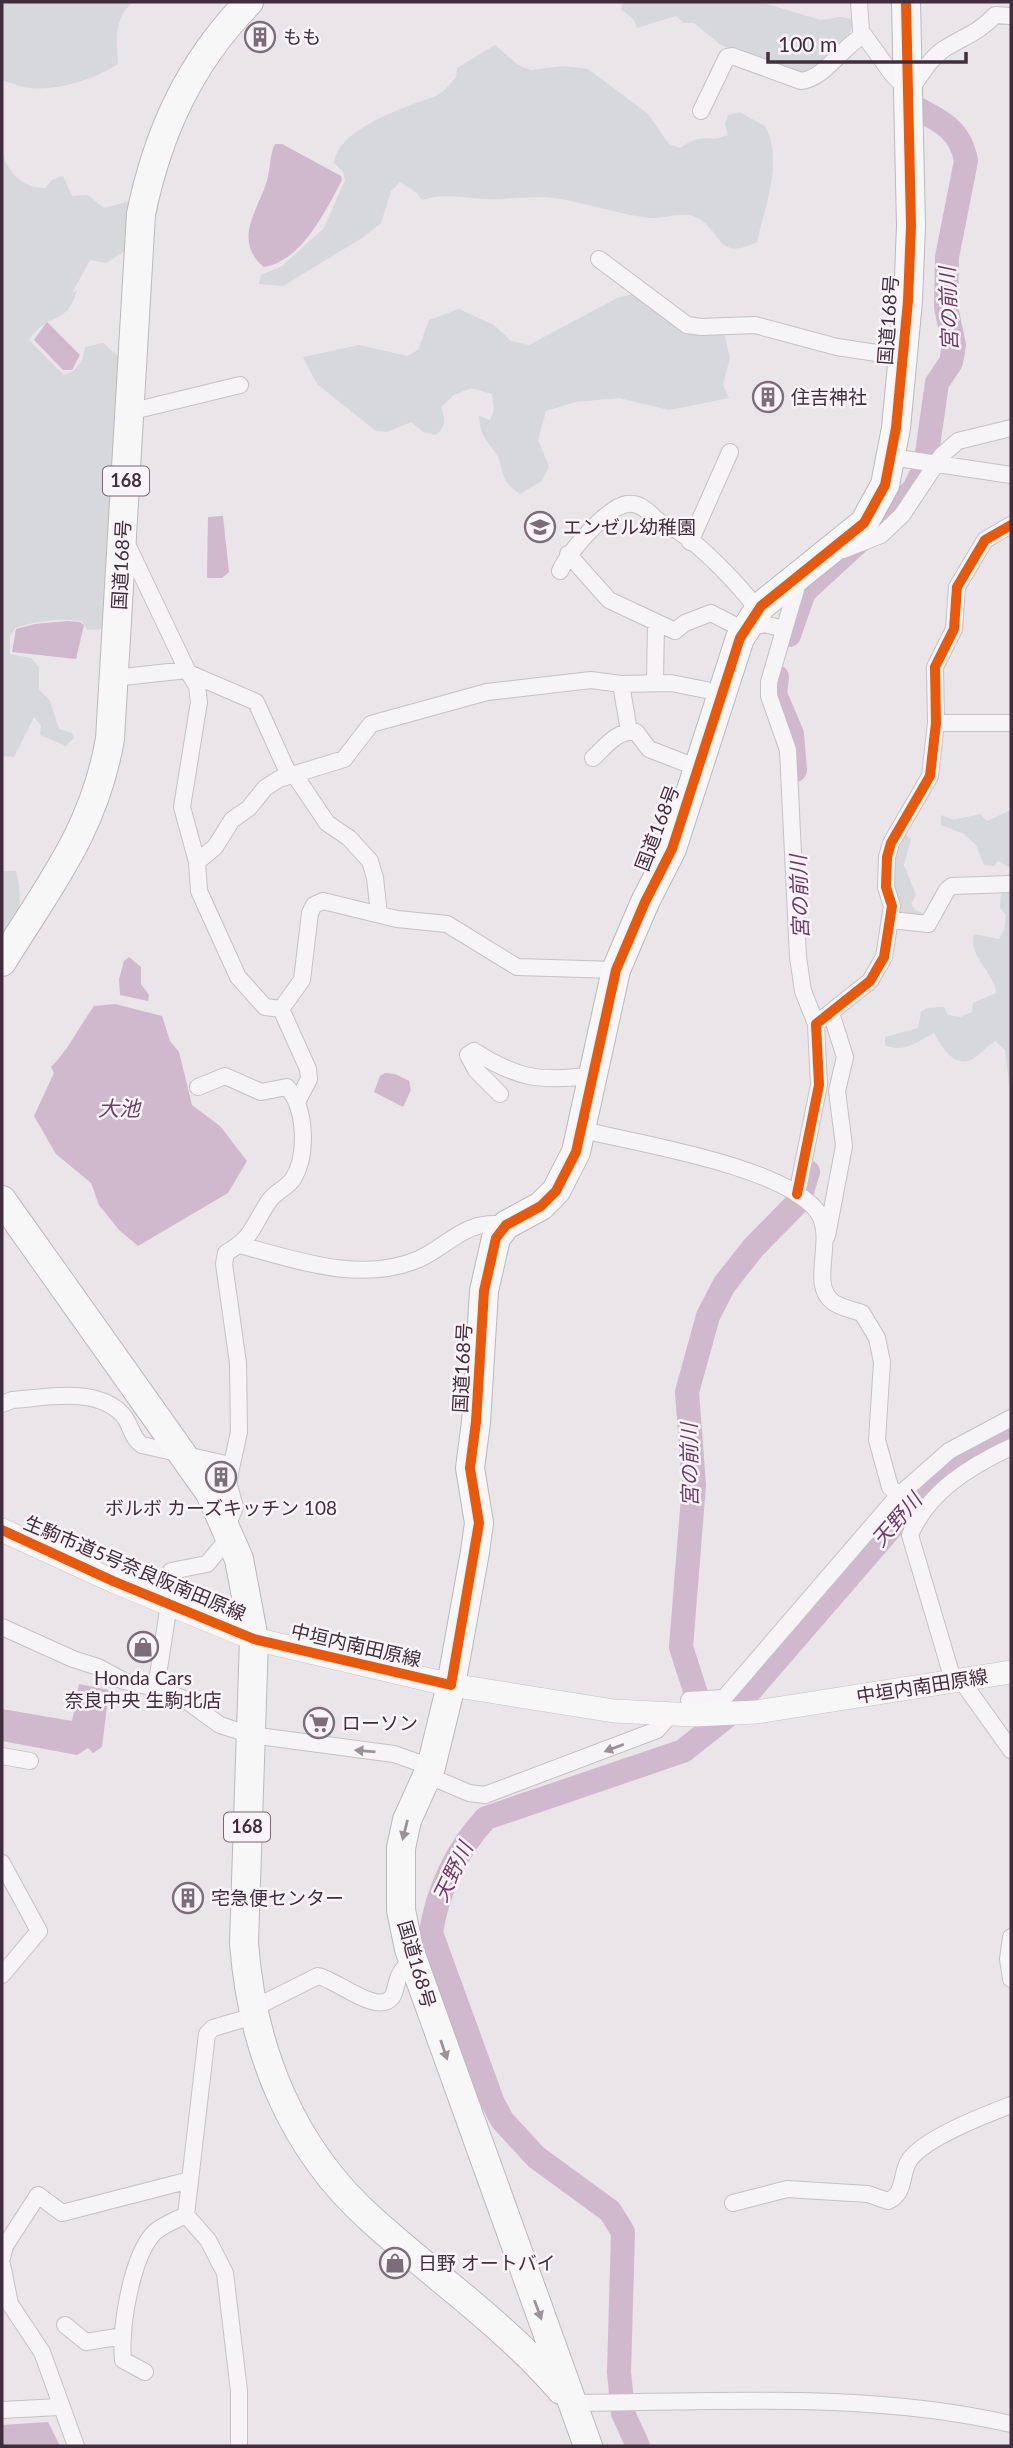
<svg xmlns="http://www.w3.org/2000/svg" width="1013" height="2448" font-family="Lato,'Noto Sans JP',sans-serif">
	<rect width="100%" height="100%" fill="#e9e5e8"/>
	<!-- green -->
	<path fill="#d6d8dc" d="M2 2H133C113 18 117 41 118 64 94 79 59 91 29 88 21 87 11 83 3 80L2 110Z
		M623 2H760L821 20 840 17 853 19C851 45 827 58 807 73L786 70 721 45 694 23H684L676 16 637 28 634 20 621 9Z
		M495 45 518 65 531 70 563 66 588 69 648 114 669 144 680 148C703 131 708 144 728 135L725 124 728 115 739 112 765 126C784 161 765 205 757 242 714 263 724 228 693 216 681 212 663 219 650 218 618 214 587 203 555 198 533 195 508 200 485 199 463 198 443 193 422 200L416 192 400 182 391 191 381 223 362 238 283 286 259 284 261 275 282 266 324 228 345 180 343 172 334 163C338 128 408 106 436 96 443 93 451 83 456 77L457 68Z
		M2 148C5 170 21 188 45 188L52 180 63 176 72 196 88 195 104 208 130 201 125 251 106 263 90 260 72 293 77 290C67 327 49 310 29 340L64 375C78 371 83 361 85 347L103 343 119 357 123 398 104 629 87 630 82 621C60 618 37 621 15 628L10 637V654L31 658 39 667V689L50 701 59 729 72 733 74 738 66 746 40 735 41 726 34 717 14 757 2 756Z
		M634 294 688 333H724L730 358 723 384 729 398 669 410 619 398 575 402 546 411 538 440 549 466 542 481 520 494C496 479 506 466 494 451 485 439 480 433 479 416L490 420 494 410 492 394 471 388 454 395 441 407C445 419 447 426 436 435L423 432 411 422 387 432 376 431 317 384 303 357 359 345 407 356 418 350 429 320 459 309 494 325 511 341 529 345 617 298Z
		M1011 810 1010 868 998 861 994 866 984 865 976 845 964 834 941 825V815L954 820 980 814 987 821Z
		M902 832 911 839 904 865 916 895 911 904 915 910 928 915V919L895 913 888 879Z
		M2 871H16C24 905 20 915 2 944Z
		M1007 888 1011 890V1100L1005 1050 995 1041C987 1046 980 1054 973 1059 954 1069 941 1046 934 1033 917 1041 904 1054 885 1045V1037L918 1028 921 1012 927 1008 944 1007 948 1015 960 1017 972 1012 973 1003 996 993C995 972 968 958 974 934L999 939 1004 930 1006 915 1000 908 1001 894Z"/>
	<!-- water -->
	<path fill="#d0b8cd" d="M275 144H282L341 176 342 180C326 210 302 261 264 267 232 241 258 210 267 181 270 170 270 153 275 144Z
		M47 322 80 355 72 370H63L34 340Z
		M223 516 229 572 222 578H207L208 517Z
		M67 621 80 622 84 625 76 659 12 652 16 629 35 624Z
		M129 957 141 967V984L149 995 148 1001 120 995 119 979 124 961Z
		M115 1004 162 1016 170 1041 179 1052 192 1105 220 1126 247 1161 228 1193 138 1246 119 1230 99 1205 91 1183 56 1154 34 1116 54 1073 51 1067C69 1049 79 1027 94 1006Z
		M385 1073 395 1074 409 1081 411 1090 403 1107 374 1092 380 1076Z
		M79 1684 109 1690 102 1747 93 1753 88 1748 77 1755 2 1741V1709L72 1721Z
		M48 2422 60 2446H2V2425Z"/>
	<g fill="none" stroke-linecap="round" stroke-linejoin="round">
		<!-- river -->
		<path stroke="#d0b8cd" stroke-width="24" d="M789 635 804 592 902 502 914 489 925 467 937 383 951 362 954 345 946 307 947 257 966 161C961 130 940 120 914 107
			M777 677 775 694 792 734 795 770
			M708 1731 681 1647 694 1485 687 1392 708 1316 724 1285 753 1248 799 1201 808 1172
			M638 2446 623 2413 619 2372 623 2232 610 2211 536 2157 502 2120 493 2103 431 1933C437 1891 457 1849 486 1818L683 1751 726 1717 749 1692 934 1478 962 1456 1011 1432"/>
		<!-- street casing -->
		<g stroke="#c5c2c4" stroke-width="18">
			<path id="street" d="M859 2 861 31 892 74 907 89
				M909 92C920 77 929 59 944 49 963 37 980 32 995 15L1011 16
				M701 111 727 57 732 56 801 81C826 78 842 46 864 35
				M599 259 687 325 701 327 755 325 837 347 903 357
				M129 412 240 385
				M891 457 1011 475
				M125 540 187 670
				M690 542 730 452
				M843 550 881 535 902 515 942 455 958 441 1011 428
				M568 554 609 600 675 631 685 623 711 613 744 630 764 624 784 629
				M560 571C568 553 607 507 627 504 644 502 651 517 663 524 668 527 674 528 678 531 704 548 740 586 758 610
				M799 579 769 682V696L788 750 798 957 803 991 816 1024
				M191 674 256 702 289 775
				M114 678 187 670 197 686 199 702 182 807 197 862 199 891 238 977 265 1007 281 1009 308 1069 309 1079 297 1102
				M655 681 656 623
				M621 684 629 731
				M936 723H1011
				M593 758C605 747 618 729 636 732L649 749 698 768
				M294 774 327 823 349 838 370 861 375 878 379 914
				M197 862 215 847 232 820 249 808 265 788 279 779 344 759 371 724 487 692 591 680 621 684 671 683 721 693
				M891 920 928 924 947 890 952 886 1011 884
				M281 1009 302 980 310 913 314 905 323 901 397 919 447 924 517 967 616 970
				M198 1087 225 1076 261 1092 287 1087C306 1108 308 1155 293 1179 287 1188 276 1191 269 1201 252 1226 254 1237 226 1253L224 1264 238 1363 239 1432 228 1482 235 1507 227 1526
				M500 1094 476 1070 468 1055 474 1051C519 1080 543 1082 596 1075
				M583 1130C640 1144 782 1166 817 1211 837 1237 808 1284 833 1302 841 1308 853 1310 862 1313L877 1338 882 1362 877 1440 890 1487 918 1515
				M797 1194 819 1085 816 1024 870 981 884 957 892 906 886 887 887 857 891 843 930 776 936 723 935 667 954 629 957 587 985 540 1011 525
				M827 1236 844 1146 837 1091 845 1057 831 1013
				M240 1245C296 1260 362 1284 419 1259 451 1244 465 1219 506 1225
				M2 1404 12 1400C45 1398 95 1386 122 1414 131 1423 131 1438 142 1445L230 1465
				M160 1600 171 1571 207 1564 231 1535
				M2 1627 73 1659 98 1667 124 1681 156 1688 184 1699 220 1725 251 1735 394 1754 431 1767
				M953 1680 910 1535C928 1492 970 1466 1011 1447
				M961 1680 1011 1750
				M156 1688 169 1604
				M689 1700 724 1698 897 1497 949 1451 1011 1418
				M2 1756 30 1761
				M429 1776 469 1793 485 1795 657 1730 671 1714
				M2 1863 39 1931 2 1975
				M1011 1937 1008 1959 1011 1979
				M252 2009 318 1976C337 1980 378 2016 392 1997 396 1991 396 1983 399 1976 402 1969 408 1964 412 1958
				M733 2203 787 2189 868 2194 888 2201C906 2194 900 2173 910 2159 927 2137 985 2115 1011 2105
				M2 2258 5 2246 38 2195 62 2213 190 2180
				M2 2264 10 2304 42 2352 76 2446
				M65 2325 86 2342 123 2336
				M145 2372 123 2360C120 2328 131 2259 153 2234 160 2226 176 2220 186 2215
				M572 2403C717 2402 869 2391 1011 2424
				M2 2410 59 2407
				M239 2446V2391L225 2273 208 2240 186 2215 207 2034 213 2028 254 2016"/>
		</g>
		<!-- secondary casing -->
		<g stroke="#c5c2c4" stroke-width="24">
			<path id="secondary" d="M2 1530 113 1581 254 1639 451 1685 614 1711 694 1715 756 1712 1011 1672"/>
		</g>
		<!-- highway casing -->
		<g stroke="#bdb8bc" stroke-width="30">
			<path id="highway" d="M2 962C49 885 94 831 110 739L141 214C158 132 190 62 249 2
				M2 1200 210 1493 239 1559 254 1639 244 1943C252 2049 291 2148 372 2220 435 2277 506 2326 561 2390
				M588 2446 409 1949 401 1910V1848L407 1820 431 1767 451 1685 475 1552 479 1523 470 1468 476 1422 484 1291 496 1238 506 1225 541 1206 556 1191 576 1152 616 970 645 902 672 849 740 638 761 606 864 523 885 485 896 428 908 301 911 226 906 2"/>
		</g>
		<!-- street -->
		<use href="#street" stroke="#f6f4f6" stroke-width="16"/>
		<!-- secondary -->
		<use href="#secondary" stroke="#f8f7f8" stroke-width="23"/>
		<!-- highway -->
		<use href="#highway" stroke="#f8f7f8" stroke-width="28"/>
		<!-- cycleway casing -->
		<g stroke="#f8f4f7" stroke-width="15">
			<path id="cycleway" d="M797 1194 819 1085 816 1024 870 981 884 957 892 906 886 887 887 857 891 843 930 776 936 723 935 667 954 629 957 587 985 540 1011 525
				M2 1530 113 1581 254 1639 451 1685 479 1523 470 1468 476 1422 484 1291 496 1238 506 1225 541 1206 556 1191 576 1152 616 970 645 902 672 849 740 638 761 606 864 523 885 485 896 428 908 301 911 226 906 2"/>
		</g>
		<!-- cycleway -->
		<use href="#cycleway" stroke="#e8590c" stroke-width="10"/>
	</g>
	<!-- one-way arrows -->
	<defs><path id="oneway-solid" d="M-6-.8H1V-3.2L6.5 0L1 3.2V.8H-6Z" transform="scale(1.75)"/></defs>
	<g fill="#9c9199">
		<use href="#oneway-solid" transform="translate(614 1748) rotate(159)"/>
		<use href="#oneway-solid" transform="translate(365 1751) rotate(-175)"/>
	</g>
	<g fill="#9c929a">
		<use href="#oneway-solid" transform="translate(405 1830) rotate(104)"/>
		<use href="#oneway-solid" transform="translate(444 2050) rotate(71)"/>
		<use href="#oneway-solid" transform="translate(538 2310) rotate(70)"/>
	</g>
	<!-- icons -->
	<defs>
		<g id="building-ring" transform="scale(1.575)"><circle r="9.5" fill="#f8f4f7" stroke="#7c6e78" stroke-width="1.5"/><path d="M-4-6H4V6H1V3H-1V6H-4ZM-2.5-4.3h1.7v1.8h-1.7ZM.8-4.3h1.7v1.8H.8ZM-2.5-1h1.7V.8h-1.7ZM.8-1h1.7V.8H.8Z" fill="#7c6e78"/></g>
		<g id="school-ring" transform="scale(1.575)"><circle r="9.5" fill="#f8f4f7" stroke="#7c6e78" stroke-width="1.5"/><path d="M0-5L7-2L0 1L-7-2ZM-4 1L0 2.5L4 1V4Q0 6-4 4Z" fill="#7c6e78"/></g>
		<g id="shop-ring" transform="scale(1.575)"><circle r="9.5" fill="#f8f4f7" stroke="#7c6e78" stroke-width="1.5"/><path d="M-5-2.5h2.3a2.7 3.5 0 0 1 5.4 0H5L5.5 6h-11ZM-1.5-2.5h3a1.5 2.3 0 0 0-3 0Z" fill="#7c6e78"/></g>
		<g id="supermarket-ring" transform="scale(1.575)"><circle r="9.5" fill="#f8f4f7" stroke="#7c6e78" stroke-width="1.5"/><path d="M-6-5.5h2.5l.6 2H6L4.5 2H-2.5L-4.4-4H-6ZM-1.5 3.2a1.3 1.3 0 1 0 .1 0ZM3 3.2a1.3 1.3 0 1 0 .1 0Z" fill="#7c6e78"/></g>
	</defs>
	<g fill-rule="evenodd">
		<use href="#building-ring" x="260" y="37"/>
		<use href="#building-ring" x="768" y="397"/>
		<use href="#school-ring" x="540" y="527"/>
		<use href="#building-ring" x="221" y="1477"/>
		<use href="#shop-ring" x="143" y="1647"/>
		<use href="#supermarket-ring" x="319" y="1723"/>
		<use href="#building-ring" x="188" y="1898"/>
		<use href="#shop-ring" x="395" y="2263"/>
	</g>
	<g text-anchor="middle" stroke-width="5" stroke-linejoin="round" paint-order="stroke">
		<!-- shield labels -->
		<g fill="#f8f4f7" stroke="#786974" stroke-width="2">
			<rect x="103" y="466.5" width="46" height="29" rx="5"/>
			<rect x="224" y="1812.5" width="46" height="29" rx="5"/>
		</g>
		<g font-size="18" font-weight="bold" fill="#412e3c">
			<text x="126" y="487">168</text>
			<text x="247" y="1833">168</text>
		</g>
		<!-- poi labels -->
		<g font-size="19" fill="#412e3c" stroke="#f8f4f7" text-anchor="start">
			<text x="283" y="44">もも</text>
			<text x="791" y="404">住吉神社</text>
			<text x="563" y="534">エンゼル幼稚園</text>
			<text x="221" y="1515" text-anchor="middle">ボルボ カーズキッチン 108</text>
			<text x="143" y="1685" text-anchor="middle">Honda Cars<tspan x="143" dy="22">奈良中央 生駒北店</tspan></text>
			<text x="342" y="1730">ローソン</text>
			<text x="211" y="1905">宅急便センター</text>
			<text x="418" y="2270">日野 オートバイ</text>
		</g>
		<!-- street labels -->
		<g font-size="19" fill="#412e3c" stroke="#f8f4f7">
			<text transform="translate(888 320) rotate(-86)" y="7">国道168号</text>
			<text transform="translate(121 565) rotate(-87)" y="7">国道168号</text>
			<text transform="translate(657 828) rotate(-69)" y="7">国道168号</text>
			<text transform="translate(462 1368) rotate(-87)" y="7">国道168号</text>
			<text transform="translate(135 1568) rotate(23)" y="7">生駒市道5号奈良阪南田原線</text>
			<text transform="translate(356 1645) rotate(13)" y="7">中垣内南田原線</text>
			<text transform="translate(922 1686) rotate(-9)" y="7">中垣内南田原線</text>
			<text transform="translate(417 1964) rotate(74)" y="7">国道168号</text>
		</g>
		<!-- water labels -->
		<g font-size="21" font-style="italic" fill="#703c67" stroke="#f8f4f7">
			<text transform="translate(949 309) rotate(-92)" y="7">宮の前川</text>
			<text transform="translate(800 897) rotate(-92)" y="7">宮の前川</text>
			<text x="119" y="1116">大池</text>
			<text transform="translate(690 1465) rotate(-91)" y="7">宮の前川</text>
			<text transform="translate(897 1520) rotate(-49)" y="7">天野川</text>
			<text transform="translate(453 1872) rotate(-64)" y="7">天野川</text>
		</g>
	</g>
	<!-- border -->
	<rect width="1013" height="2448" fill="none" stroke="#412e3c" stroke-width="7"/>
	<!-- scale -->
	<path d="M768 52v10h198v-10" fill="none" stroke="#412e3c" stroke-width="3.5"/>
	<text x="778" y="52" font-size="21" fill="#412e3c" stroke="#f8f4f7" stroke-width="5" paint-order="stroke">100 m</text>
</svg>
